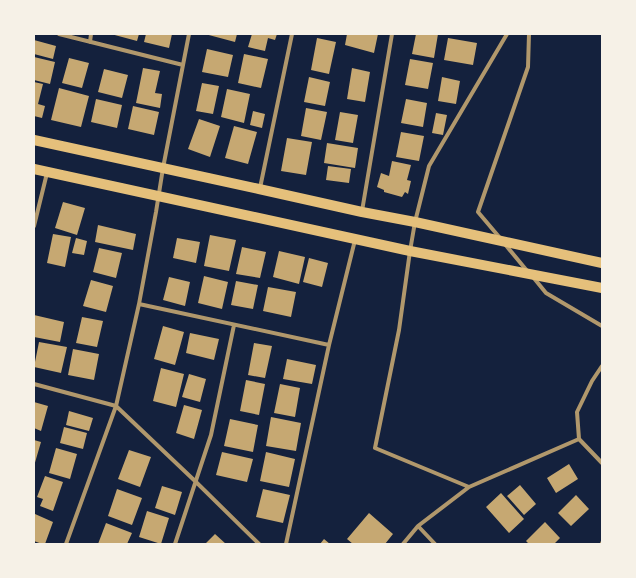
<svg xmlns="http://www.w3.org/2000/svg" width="636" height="578" font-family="'Source Sans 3',sans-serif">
	<rect width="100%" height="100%" fill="#14213d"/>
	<!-- building -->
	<path fill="#c6a872" d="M111 34H139L137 41Z
		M146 34H172L169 48 144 42Z
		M205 34H237L235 42Z
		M252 34H277L275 40 268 38 265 51 248 47Z
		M347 34H378L374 53 345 45Z
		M416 34H438L434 58 412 54Z
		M317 38 336 42 329 74 311 70Z
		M448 38 477 43 473 65 444 60Z
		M34 40 56 46 53 59 34 54Z
		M207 49 233 55 228 77 202 72Z
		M244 54 268 59 261 88 238 83Z
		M34 57 55 62 50 84 34 80Z
		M69 58 89 63 82 88 62 83Z
		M410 59 433 63 428 89 405 85Z
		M143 68 160 71 155 93 162 94 160 108 136 103Z
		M352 68 370 72 365 102 347 99Z
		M104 69 128 75 122 98 98 92Z
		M309 77 330 82 325 106 304 102Z
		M442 77 460 81 456 104 438 101Z
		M34 82 43 84 38 104 45 106 42 118 34 116Z
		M202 83 219 86 213 114 196 111Z
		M59 88 89 96 81 127 51 120Z
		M227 89 250 94 244 123 221 117Z
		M96 99 122 105 117 128 91 122Z
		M406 99 427 103 423 127 401 123Z
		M133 106 159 112 154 135 128 129Z
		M306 108 327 112 321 140 301 136Z
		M253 111 265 114 262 128 250 125Z
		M340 112 358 115 353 143 335 140Z
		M436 113 447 115 443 135 432 133Z
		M199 119 220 126 210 157 188 149Z
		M234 126 257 132 248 164 225 158Z
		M401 132 424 136 419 161 396 157Z
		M287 138 312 142 306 175 281 171Z
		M327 143 358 148 355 168 324 163Z
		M392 161 411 165 407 180 411 181 408 194 405 192 402 197 384 192V190L377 187 381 173 389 176Z
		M328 166 351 169 349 183 326 180Z
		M63 202 85 208 77 235 55 228Z
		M98 225 136 234 133 250 95 242Z
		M53 234 71 237 65 267 47 263Z
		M210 235 236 240 229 271 204 266Z
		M76 238 87 241 84 255 72 253Z
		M177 238 200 242 196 263 173 258Z
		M242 247 266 252 260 278 236 274Z
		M99 248 122 253 116 278 93 272Z
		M279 251 305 257 299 284 273 277Z
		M309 258 328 263 322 287 303 282Z
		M204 276 228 282 222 309 198 303Z
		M169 277 190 282 185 306 163 300Z
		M91 280 113 286 106 312 83 306Z
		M236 281 258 285 253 309 231 305Z
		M268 287 296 292 291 317 263 311Z
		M34 315 64 322 60 342 34 337Z
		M82 317 103 321 97 347 76 343Z
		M163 326 184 332 175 365 154 359Z
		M190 333 219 339 214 360 186 353Z
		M39 342 67 347 61 373 34 367Z
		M254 343 272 346 265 378 248 375Z
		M73 349 99 354 94 380 68 375Z
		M287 359 316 365 312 384 283 379Z
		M161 368 184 374 176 407 153 401Z
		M189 374 206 379 200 402 182 397Z
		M246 380 265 384 259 415 240 411Z
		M280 384 300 388 295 417 274 413Z
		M34 402 48 406 41 431 34 428Z
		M184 405 202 410 194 439 176 433Z
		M69 411 93 418 89 431 66 425Z
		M271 417 301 423 296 451 266 446Z
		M230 419 258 425 253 452 224 446Z
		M64 427 87 433 83 449 60 443Z
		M34 440 41 442 34 466Z
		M56 448 77 454 70 479 49 473Z
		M129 450 151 457 140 487 118 479Z
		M222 452 253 459 247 482 216 475Z
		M266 452 295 459 289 487 260 481Z
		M569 464 578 479 556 493 547 478Z
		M45 476 63 482 53 511 40 506 43 499 37 497Z
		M520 485 536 504 524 515 507 496Z
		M162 486 182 492 175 515 155 508Z
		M117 489 142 498 132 525 108 516Z
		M263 489 290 495 283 523 256 517Z
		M501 493 524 519 509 533 486 507Z
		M576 495 589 509 571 526 558 513Z
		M147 511 169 518 161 544 139 537Z
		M369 513 393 534 385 544H353L347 539Z
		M35 514 53 522 45 544H42L34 541V516Z
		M545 522 560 538 554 544H529L526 541Z
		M106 523 132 533 127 544H98Z
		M215 534 226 544H205Z
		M324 539 330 544H320Z"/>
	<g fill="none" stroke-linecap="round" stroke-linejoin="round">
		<!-- minor -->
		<path stroke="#b1986c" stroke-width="4" d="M59 34 183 65
			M507 34 429 166 415 222 410 251 399 330 375 448 469 487 579 439 602 463
			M90 42 91 34
			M260 188 292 34
			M362 211 392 34
			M34 226 47 173
			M500 238 478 212 528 67 529 34
			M504 243 528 272
			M533 277 546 293 602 326
			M139 304 329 345
			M34 384 116 406 195 481 259 544
			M579 439 577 412 592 381 602 366
			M418 526 469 487
			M66 544 116 406 139 304 156 212 163 168 189 34
			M175 544 211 435 234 325
			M286 544 329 345 355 240
			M403 544 418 526 435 544
			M602 544V543"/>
		<!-- primary -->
		<path stroke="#e5c07b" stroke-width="10" d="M34 140 259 189 362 212 415 222 602 263
			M34 169 410 251 602 288"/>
	</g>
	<!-- border -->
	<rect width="636" height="578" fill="none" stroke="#f6f1e7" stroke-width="70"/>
</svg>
